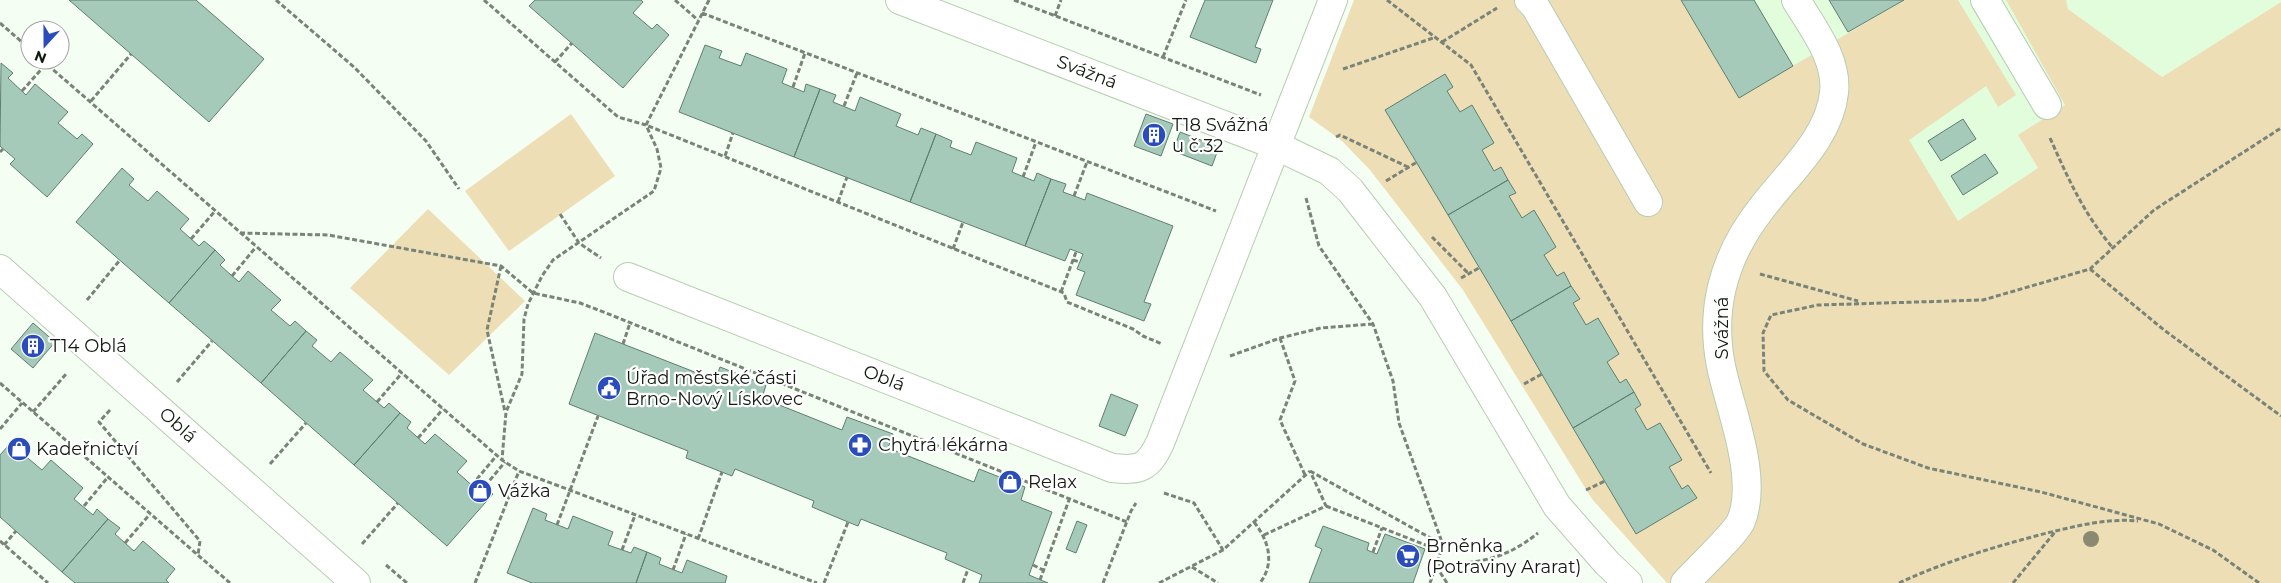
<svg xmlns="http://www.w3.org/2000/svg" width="2281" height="583" font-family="Montserrat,sans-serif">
	<rect width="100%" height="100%" fill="#f4fef2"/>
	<!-- built -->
	<path fill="#e1fddb" d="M1681 0H1904L1739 98Z
		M1958 0H2006L2065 105 2018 135 2038 168 1958 221 1908 140 1986 85 2015 96Z
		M2066 0H2281V2L2162 77 2068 9Z"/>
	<!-- green -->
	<path fill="#eddeb5" d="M1354 0H1681L1739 98 1904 0H1958L2016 95 1998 107 1986 86 1909 140 1958 221 2038 168 2018 135 2065 105 2006 0H2066L2068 9 2162 77 2281 2V583H1667L1592 499 1463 290 1370 170 1342 141 1309 117Z
		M571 114 615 176 509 251 465 191Z
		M428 209 525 301 449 375 350 288Z"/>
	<!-- building -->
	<path fill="#a6cab9" stroke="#5e7f70" d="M69 0H196L264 59 209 122Z
		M535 0H641L643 2 633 13 652 29 657 24 669 35 623 88 529 6Z
		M1205 0H1273L1255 47 1261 49 1256 63 1190 37Z
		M1681 0H1754L1793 66 1739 98Z
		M1829 0H1904L1848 32Z
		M705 45 722 51 719 58 741 66 746 53 787 69 782 83 804 92 806 84 820 89 794 157 679 112Z
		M1 63 13 73 8 78 26 95 35 84 68 112 58 123 77 139 82 134 93 144 47 197 10 164 15 159 0 146Z
		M1445 74 1453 87 1447 91 1460 112 1472 105 1494 143 1482 150 1494 171 1501 167 1508 180 1448 215 1385 110Z
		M820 89 836 95 833 102 855 111 860 97 901 114 896 126 918 135 921 128 936 134 910 202 794 157Z
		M1146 114 1173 124 1161 156 1134 146Z
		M1963 119 1976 139 1941 161 1928 141Z
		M1180 132 1219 147 1212 166 1173 151Z
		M936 134 952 141 950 147 971 155 976 142 1017 158 1012 172 1034 181 1037 173 1051 179 1025 246 910 202Z
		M1985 154 1998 173 1963 195 1951 176Z
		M122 168 134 179 129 185 148 201 157 191 189 219 180 229 199 246 204 241 215 250 169 303 76 222Z
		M1051 179 1066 184 1063 192 1085 200 1087 193 1173 226 1144 302 1151 304 1144 321 1076 295 1085 272 1077 269 1083 254 1070 249 1065 261 1025 246Z
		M1508 180 1516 193 1509 196 1522 218 1534 210 1556 247 1544 255 1557 276 1564 272 1571 286 1511 321 1448 215Z
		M215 250 225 260 220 265 232 276 239 282 248 271 281 300 271 310 290 326 295 321 306 331 261 383 169 303Z
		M1571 286 1580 299 1573 303 1586 325 1598 318 1619 354 1607 362 1620 383 1626 379 1634 392 1573 428 1511 321Z
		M33 323 55 342 33 368 11 349Z
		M306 331 317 340 312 346 331 362 340 352 373 380 363 390 384 408 389 403 400 413 354 465 261 383Z
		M595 333 715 380 720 367 766 385 762 398 842 430 847 417 893 434 888 448 974 482 979 469 1025 487 1021 500 1052 512 1029 575 1048 583H979L982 575 945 559 947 553 861 519 858 526 848 522 812 507 814 501 735 469 732 476 686 458 688 451 569 404Z
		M1634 392 1641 405 1635 409 1647 430 1660 423 1682 460 1669 467 1682 489 1688 485 1697 498 1636 534 1573 428Z
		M1111 394 1138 405 1125 436 1099 426Z
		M400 413 411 422 407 428 425 444 435 434 467 461 457 472 476 489 481 483 493 494 447 546 354 465Z
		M16 437 28 448 23 454 42 470 51 460 83 488 74 499 93 515 97 509 108 519 62 572 0 517V455Z
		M533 508 547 514 545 520 568 529 573 516 613 532 608 545 631 553 634 547 647 552 636 583H532L507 573Z
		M108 519 120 528 115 534 134 551 143 541 175 569 166 580 169 583H75L62 572Z
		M1077 521 1087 525 1076 553 1066 549Z
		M1323 526 1369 543 1367 550 1377 554 1385 534 1425 549 1413 583H1309L1322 549 1315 546Z
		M647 552 661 558 659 564 682 573 687 560 727 576 725 583H636Z"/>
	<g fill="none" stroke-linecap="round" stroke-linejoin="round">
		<!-- minor casing -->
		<g stroke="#b7cdb2" stroke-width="30">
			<path id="minor" d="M900 0 1275 145 1329 171 1350 190 1433 297 1557 506 1607 563 1628 583
				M1529 0 1535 6 1648 202
				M1985 0 2047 105
				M0 269 356 583
				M628 277 1112 468C1140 471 1148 468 1160 443L1333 0
				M1685 583C1696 571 1736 533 1741 521 1759 477 1730 410 1721 366 1716 341 1716 312 1722 287 1729 258 1743 232 1761 209 1787 174 1829 139 1834 93 1838 59 1812 27 1796 0"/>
		</g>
		<!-- path -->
		<path stroke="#7a8378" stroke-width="3" stroke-dasharray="5 2.5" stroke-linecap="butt" d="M276 0 354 67 426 141 459 189
			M484 0 618 117 646 125 657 149 661 168 654 191 553 260 542 276 528 304 524 319 522 374 506 412 502 460
			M675 0 698 20
			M709 0 646 125 1064 293 1067 302 1133 329 1143 336 1162 344
			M1014 0 1261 95
			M1387 0 1471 65 1711 473
			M702 13 1216 211
			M1055 16 1061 0
			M0 23 30 49
			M1442 42 1497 8
			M1163 57 1186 0
			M42 60 502 460 519 471 817 583
			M555 62 572 43
			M1343 69 1436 37
			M793 87 805 53
			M22 91 46 64
			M91 101 131 54
			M844 106 857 73
			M1336 137 1340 135 1408 167
			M2050 138C2068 178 2083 213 2113 248
			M0 152 3 149
			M725 156 733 133
			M1023 177 1036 142
			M1386 181 1417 162
			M1074 196 1087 162
			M1306 198 1319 246 1373 324 1393 381 1399 423 1443 545 1430 583
			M838 202 847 177
			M560 214 579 243 601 258
			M240 233 328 235 501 266 533 293 580 303 606 313 1127 522
			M1432 237 1469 274
			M191 239 215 211
			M953 249 963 222
			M1073 260 1080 262
			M501 266 487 330 505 412
			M2090 269 2164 330 2281 416
			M1760 274 1858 301
			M232 276 256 247
			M1461 278 1479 268
			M1061 292 1076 252
			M87 300 120 260
			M1280 338 1295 381 1280 420 1305 475
			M623 344 630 323
			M1230 356 1280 338 1321 328 1372 324
			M177 382 212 341
			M0 383 230 583
			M1524 384 1542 374
			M377 402 402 373
			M110 410 99 422 200 541 198 555
			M33 412 67 373
			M0 429 22 403
			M418 438 443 409
			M270 464 306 423
			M1310 471 1443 545
			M472 485 497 455
			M485 486 505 462
			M1586 490 1605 481
			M1164 493 1194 503 1223 550
			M84 506 108 477
			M1326 506 1441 551
			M1254 522C1269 541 1275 563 1260 583
			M557 525 598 416
			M1264 535 1326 506 1310 471
			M698 539 722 472
			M0 541 48 583
			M125 543 150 514
			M362 544 398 503
			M4 545 16 531
			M622 550 635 515
			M1373 552 1382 528
			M386 565 407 583
			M1033 565 1043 570
			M1192 567 1218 583
			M673 570 686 534
			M1040 580 1069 500
			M475 583 519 471
			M824 583 848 522
			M963 583 968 569
			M1103 583 1131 511 1136 503
			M1159 583 1223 550 1310 471
			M1447 583 1436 566C1479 562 1503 561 1538 533
			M1899 583C1946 561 1997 546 2047 533 2077 526 2107 518 2138 521
			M2013 583 2055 532
			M2259 583 2213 550 2159 524 2041 492 1928 468 1863 444 1788 400 1764 371 1763 333 1771 315 1818 305 1983 300 2090 269 2154 210 2281 128"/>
		<!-- minor -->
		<use href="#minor" stroke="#fff" stroke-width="28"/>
	</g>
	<!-- trees -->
	<circle fill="#8a8972" cx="2091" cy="539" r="8"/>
	<!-- icons -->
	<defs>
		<g id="building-disc" transform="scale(1.25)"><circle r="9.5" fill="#2b4dbc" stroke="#fff"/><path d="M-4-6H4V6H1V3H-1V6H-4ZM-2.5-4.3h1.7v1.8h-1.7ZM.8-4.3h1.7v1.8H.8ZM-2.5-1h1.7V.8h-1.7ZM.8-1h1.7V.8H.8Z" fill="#fff"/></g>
		<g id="civic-disc" transform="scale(1.25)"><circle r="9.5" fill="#2b4dbc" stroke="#fff"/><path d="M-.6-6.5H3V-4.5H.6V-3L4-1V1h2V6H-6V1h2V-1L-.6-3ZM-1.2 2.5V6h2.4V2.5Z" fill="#fff"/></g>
		<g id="pharmacy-disc" transform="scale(1.25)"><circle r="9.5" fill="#2b4dbc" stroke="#fff"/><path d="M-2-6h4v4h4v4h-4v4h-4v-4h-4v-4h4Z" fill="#fff"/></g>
		<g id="shop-disc" transform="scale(1.25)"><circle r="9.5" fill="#2b4dbc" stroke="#fff"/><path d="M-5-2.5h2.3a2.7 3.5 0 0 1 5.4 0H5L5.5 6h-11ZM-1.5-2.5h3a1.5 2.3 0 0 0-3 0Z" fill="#fff"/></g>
		<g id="supermarket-disc" transform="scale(1.25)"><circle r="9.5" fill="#2b4dbc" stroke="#fff"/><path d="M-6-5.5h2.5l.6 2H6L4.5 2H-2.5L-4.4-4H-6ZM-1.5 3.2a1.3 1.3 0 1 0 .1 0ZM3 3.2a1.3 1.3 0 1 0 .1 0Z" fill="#fff"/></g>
	</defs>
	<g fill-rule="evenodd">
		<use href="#building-disc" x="1154" y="135"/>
		<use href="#building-disc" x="33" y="346"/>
		<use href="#civic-disc" x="609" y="388"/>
		<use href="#pharmacy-disc" x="860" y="445"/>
		<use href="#shop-disc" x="19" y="449"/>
		<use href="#shop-disc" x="1010" y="482"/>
		<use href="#shop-disc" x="480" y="491"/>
		<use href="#supermarket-disc" x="1408" y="556"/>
	</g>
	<g text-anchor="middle" stroke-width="4.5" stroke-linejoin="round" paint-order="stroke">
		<!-- street labels -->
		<g font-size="18" fill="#121a11" stroke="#fff">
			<text transform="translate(1087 72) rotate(21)" y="6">Svážná</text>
			<text transform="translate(1722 328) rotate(-90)" y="6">Svážná</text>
			<text transform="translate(884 378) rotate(21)" y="6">Oblá</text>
			<text transform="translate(178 425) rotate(42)" y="6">Oblá</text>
		</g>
		<!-- poi labels -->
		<g font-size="18" fill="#121a11" stroke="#fff" text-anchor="start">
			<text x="1172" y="131">T18 Svážná<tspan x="1172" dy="21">u č.32</tspan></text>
			<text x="50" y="352">T14 Oblá</text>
			<text x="626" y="384">Úřad městské části<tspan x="626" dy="21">Brno-Nový Lískovec</tspan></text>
			<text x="878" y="451">Chytrá lékárna</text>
			<text x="36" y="455">Kadeřnictví</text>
			<text x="1028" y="488">Relax</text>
			<text x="498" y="497">Vážka</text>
			<text x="1426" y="552">Brněnka<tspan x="1426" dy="21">(Potraviny Ararat)</tspan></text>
		</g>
	</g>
	<!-- north arrow -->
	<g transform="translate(45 45) rotate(201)"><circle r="24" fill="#ffffff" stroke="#a0a3a0"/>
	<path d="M0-4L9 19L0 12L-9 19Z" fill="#2b4dbc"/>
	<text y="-8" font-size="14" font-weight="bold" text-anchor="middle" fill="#121a11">N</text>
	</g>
</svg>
